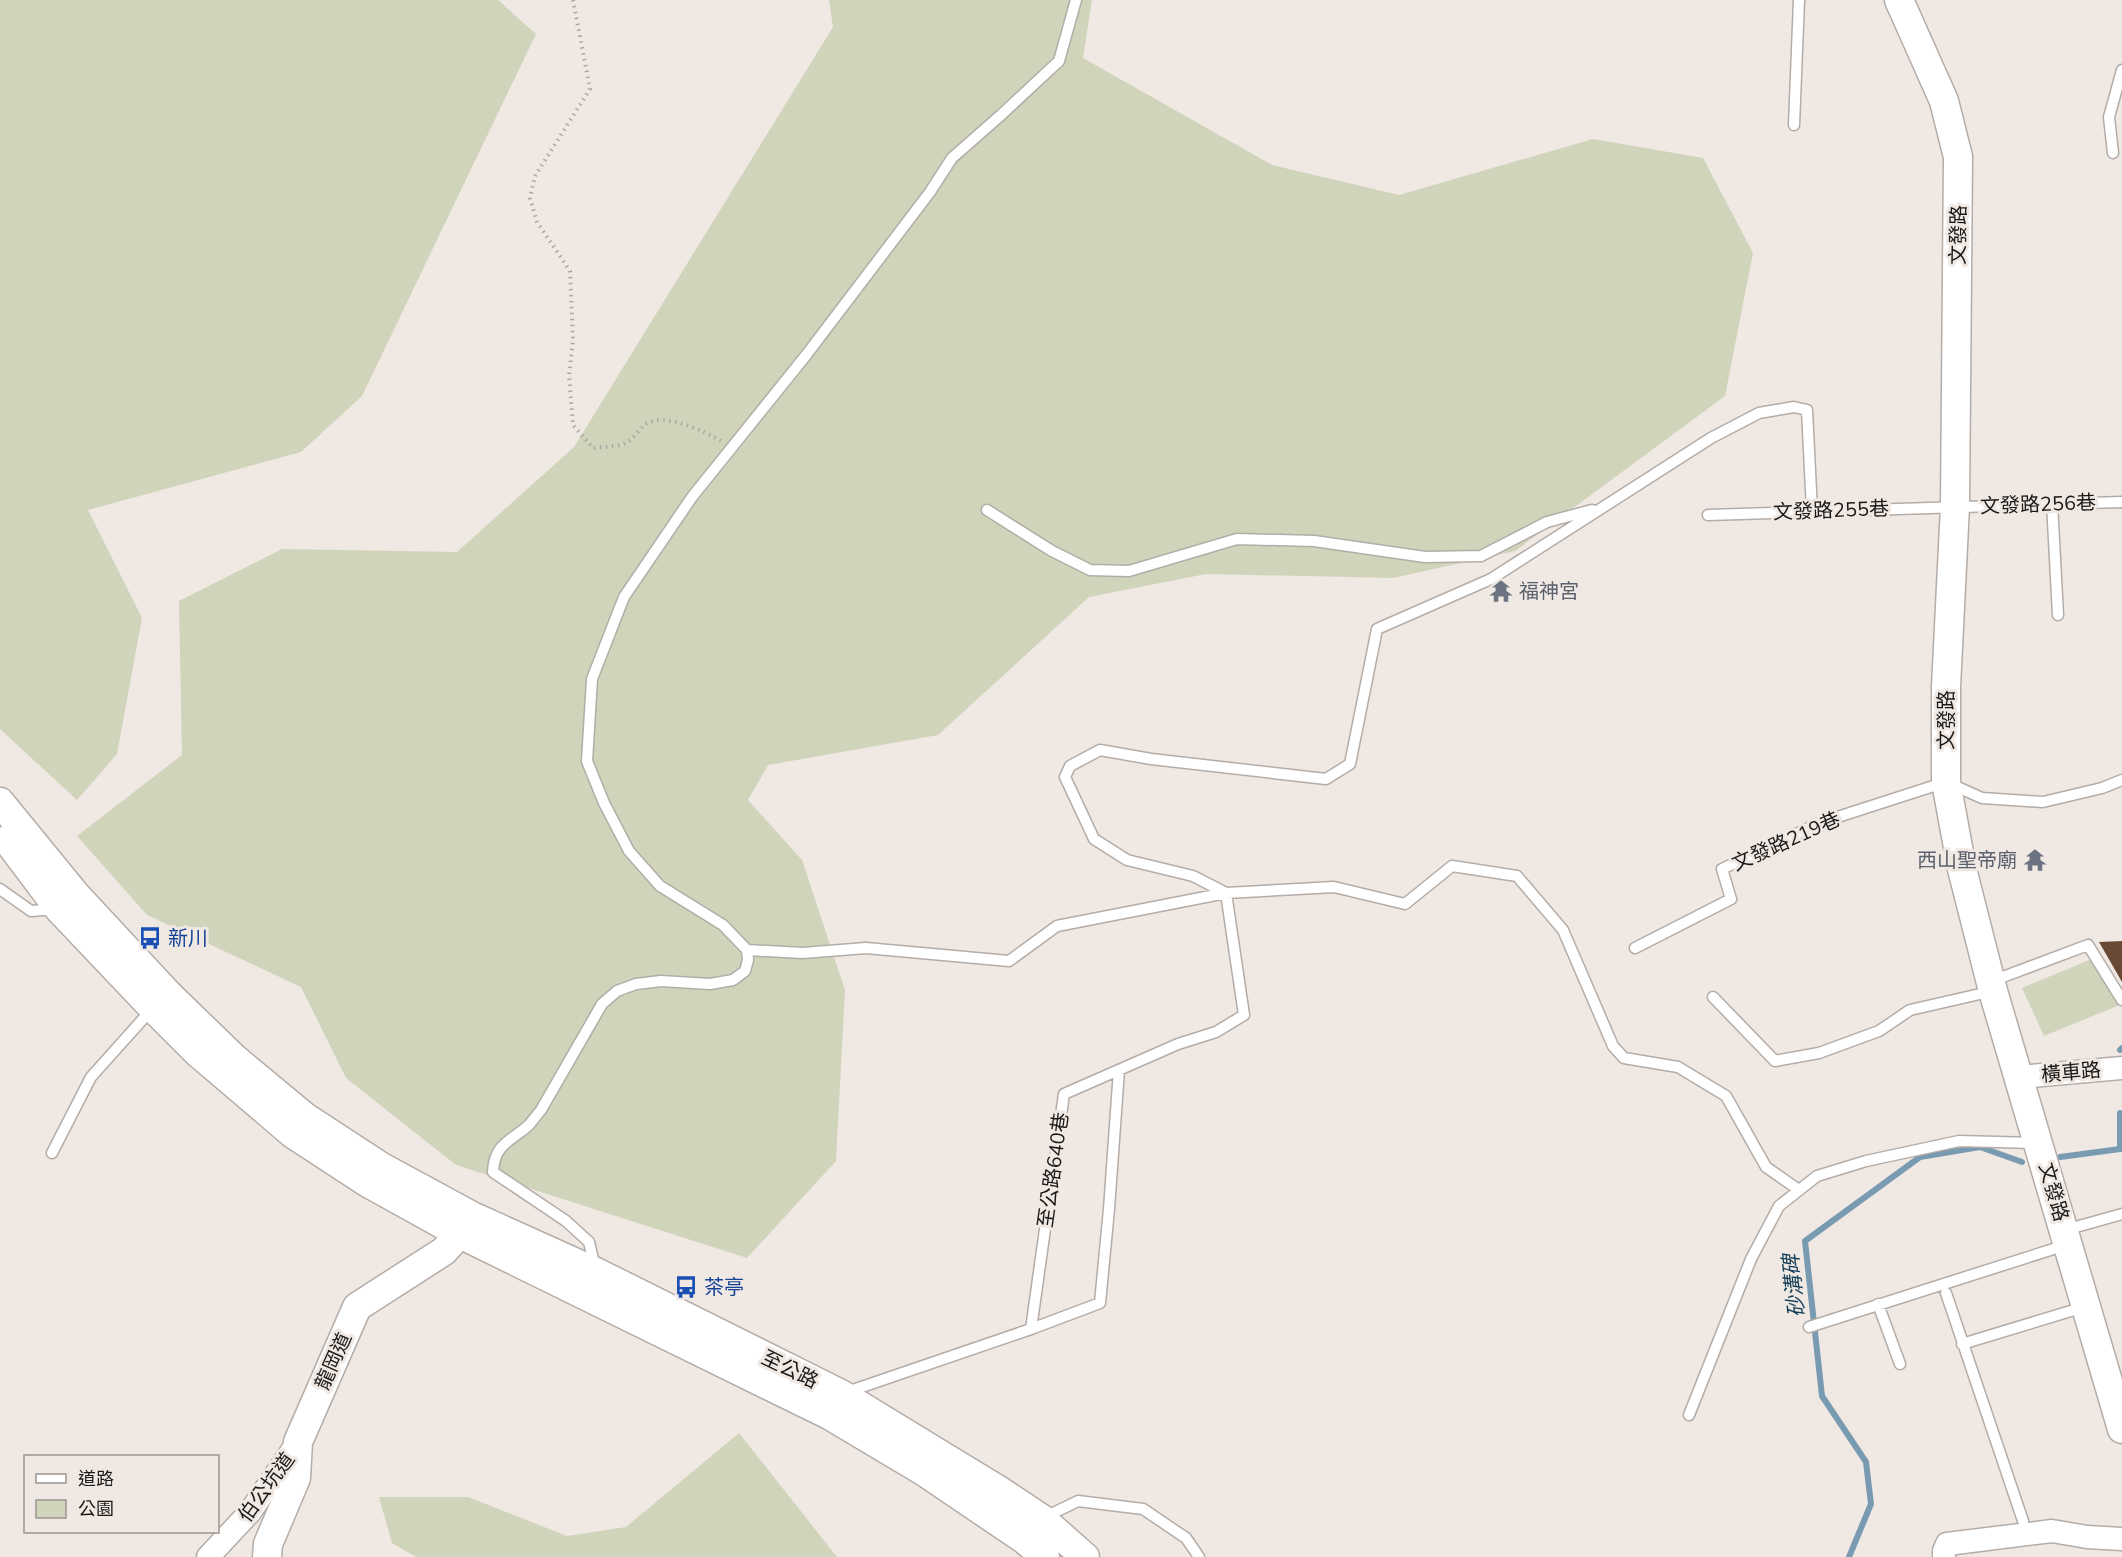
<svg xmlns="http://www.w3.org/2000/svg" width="2122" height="1557" font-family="'Nunito Sans','Noto Sans TC',sans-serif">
	<rect width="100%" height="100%" fill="#f0e8e3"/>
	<!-- green -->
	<path fill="#d0d4bb" d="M0 0H498L536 34 362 396 301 452 88 510 142 618 117 754 77 800 0 729Z
		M829 0H1092L1083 58 1272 165 1399 195 1593 139 1703 158 1753 253 1725 396 1515 551 1393 578 1206 574 1089 597 938 735 768 765 748 800 802 860 845 990 836 1161 747 1258 456 1165 346 1078 301 987 147 915 77 836 182 755 179 601 282 549 457 552 574 447 833 27Z
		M2099 956 2122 1004 2044 1036 2022 988Z
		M739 1433 837 1557H416L392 1543 379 1497H468L567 1536 626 1527Z"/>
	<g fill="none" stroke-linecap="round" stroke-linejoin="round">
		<!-- stream -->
		<path stroke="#799bb2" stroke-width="6" d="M2120 1050 2122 1048
			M2060 1157 2120 1149V1113
			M1849 1557 1871 1504 1866 1462 1822 1396 1805 1241 1920 1157 1980 1147 2022 1162"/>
	</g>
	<!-- building -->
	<path fill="#674935" d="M2122 941V982L2099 942Z"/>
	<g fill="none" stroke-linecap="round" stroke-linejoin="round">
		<!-- service casing -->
		<g stroke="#b4aca7" stroke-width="13">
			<path id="service" d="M1794 125 1799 0
				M2113 153 2109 117 2122 70
				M2052 503 2058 615
				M987 510 1052 551 1090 570 1129 571 1237 539 1314 541 1425 557 1481 556 1547 522 1592 510
				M1708 515 2122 502
				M0 889 31 911 56 909
				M1635 948 1731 899 1722 869 1819 823 1946 782 1982 798 2043 802 2102 788 2122 780
				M747 950 803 953 866 948 1009 961 1057 926 1226 893 1334 887 1405 904 1452 866 1517 876 1563 930 1613 1046 1624 1058 1678 1067 1726 1096 1766 1167 1799 1190
				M1992 981 2088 945 2122 1000
				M1713 997 1775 1061 1819 1053 1879 1031 1910 1010 1993 991
				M52 1153 91 1077 152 1009
				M2065 1230 2122 1214
				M595 1268 589 1242 566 1221 493 1172C494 1144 511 1141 529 1125 533 1120 537 1115 541 1110L602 1004 617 991 636 984 661 981 710 984 733 980 745 971 748 960 747 950 723 925 660 886 629 851 604 803 587 761 592 679 624 597 692 497 807 354 930 192 952 158 1001 115 1059 61 1076 0
				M1946 1293 2023 1521
				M1878 1304 1900 1364
				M1809 1327 2066 1245
				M1031 1329 1100 1303 1109 1209 1119 1070
				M1962 1344 2084 1307
				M847 1392 1031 1329 1064 1094 1178 1044 1216 1032 1244 1015 1226 893 1193 876 1127 860 1094 839 1065 777 1070 766 1100 750 1151 759 1326 779 1350 764 1377 629 1491 579 1711 438 1759 413 1794 407 1807 410 1812 511
				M1689 1415 1751 1259 1779 1206 1817 1176 1866 1161 1959 1141 2036 1143
				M1043 1518 1078 1501 1143 1509 1186 1538 1199 1557"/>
		</g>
		<!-- minor casing -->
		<g stroke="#b4aca7" stroke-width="25">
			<path id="minor" d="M2019 1077 2122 1068
				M208 1557 250 1512 298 1442
				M1944 1557V1551L1947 1544 2052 1531 2087 1537 2122 1539"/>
		</g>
		<!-- tertiary casing -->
		<g stroke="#b4aca7" stroke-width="31">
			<path id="tertiary" d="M1899 0 1944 101 1958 157 1955 506 1946 687V782L1962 869 1993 991 2122 1429
				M0 802 76 895 169 995 234 1058 305 1117 380 1166 474 1217 596 1272 841 1394 1000 1491 1042 1519 1085 1557
				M7 840 59 909 153 1008 198 1053 293 1134 368 1183 460 1234 829 1415 923 1471 1025 1540 1045 1557
				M267 1557 268 1544 296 1478 298 1442 357 1307 444 1251 471 1221"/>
		</g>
		<!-- path -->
		<path stroke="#aea7a3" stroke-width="4" stroke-dasharray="1.5 4.5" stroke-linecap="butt" d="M573 0 590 89 535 176 530 198 537 222 570 271 573 340 569 376 573 425 593 448C603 447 620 447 629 441 635 436 640 429 646 424 664 412 704 431 721 441"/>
		<!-- service -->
		<use href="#service" stroke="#fff" stroke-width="10"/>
		<!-- minor -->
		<use href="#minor" stroke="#fff" stroke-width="22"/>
		<!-- tertiary -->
		<use href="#tertiary" stroke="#fff" stroke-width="28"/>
	</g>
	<!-- icons -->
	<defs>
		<g id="temple-bare" transform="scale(1.8)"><path d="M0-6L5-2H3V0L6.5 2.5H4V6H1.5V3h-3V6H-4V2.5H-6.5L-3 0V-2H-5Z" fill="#6b7280" stroke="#f0e8e3" stroke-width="2.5" paint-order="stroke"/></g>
		<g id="bus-bare" transform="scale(1.8)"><path d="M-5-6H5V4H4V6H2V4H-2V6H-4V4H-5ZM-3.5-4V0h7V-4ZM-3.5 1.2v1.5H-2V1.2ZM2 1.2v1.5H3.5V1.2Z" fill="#1a4fb4" stroke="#f0e8e3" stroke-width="2.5" paint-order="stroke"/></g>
	</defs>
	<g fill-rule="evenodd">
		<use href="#temple-bare" x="1501" y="591"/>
		<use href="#temple-bare" x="2035" y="860"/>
		<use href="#bus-bare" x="150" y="938"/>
		<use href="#bus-bare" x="686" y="1287"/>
	</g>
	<g text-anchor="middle" stroke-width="6" stroke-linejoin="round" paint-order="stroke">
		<!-- street labels -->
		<g font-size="20" fill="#1b1917" stroke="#f0e8e3">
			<text transform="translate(1958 235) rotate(-89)" y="7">文發路</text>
			<text transform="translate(2038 504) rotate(-2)" y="7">文發路256巷</text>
			<text transform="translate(1831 510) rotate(-2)" y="7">文發路255巷</text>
			<text transform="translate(1946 720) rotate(-90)" y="7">文發路</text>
			<text transform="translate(1786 841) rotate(-24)" y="7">文發路219巷</text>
			<text transform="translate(2071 1072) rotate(-5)" y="7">橫車路</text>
			<text transform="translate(1053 1170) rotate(-82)" y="7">至公路640巷</text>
			<text transform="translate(2054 1192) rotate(74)" y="7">文發路</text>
			<text transform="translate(333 1361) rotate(-66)" y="7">龍岡道</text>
			<text transform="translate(790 1369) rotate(26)" y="7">至公路</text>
			<text transform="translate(266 1487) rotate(-54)" y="7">伯公坑道</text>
		</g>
		<!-- worship labels -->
		<g font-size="20" fill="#5b616d" stroke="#f0e8e3" text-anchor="start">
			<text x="1519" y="598">福神宮</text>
			<text x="2017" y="867" text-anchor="end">西山聖帝廟</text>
		</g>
		<!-- transit labels -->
		<g font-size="20" fill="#164399" stroke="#f0e8e3" text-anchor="start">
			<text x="168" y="945">新川</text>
			<text x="704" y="1294">茶亭</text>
		</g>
		<!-- water labels -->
		<g font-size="21" font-style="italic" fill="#133e58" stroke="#f0e8e3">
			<text transform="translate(1794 1286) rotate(-96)" y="7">砂溝碑</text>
		</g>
	</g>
	<!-- legend -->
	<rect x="24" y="1455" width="195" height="78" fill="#f0e8e3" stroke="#9b9591" stroke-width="1.5"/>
	<rect x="36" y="1474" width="30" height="9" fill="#ffffff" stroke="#9b9591" stroke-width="1.5"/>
	<text x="78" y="1485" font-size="18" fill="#1b1917">道路</text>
	<rect x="36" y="1500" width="30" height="18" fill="#d0d4bb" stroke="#9b9591" stroke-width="1.5"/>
	<text x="78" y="1515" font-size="18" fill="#1b1917">公園</text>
</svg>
